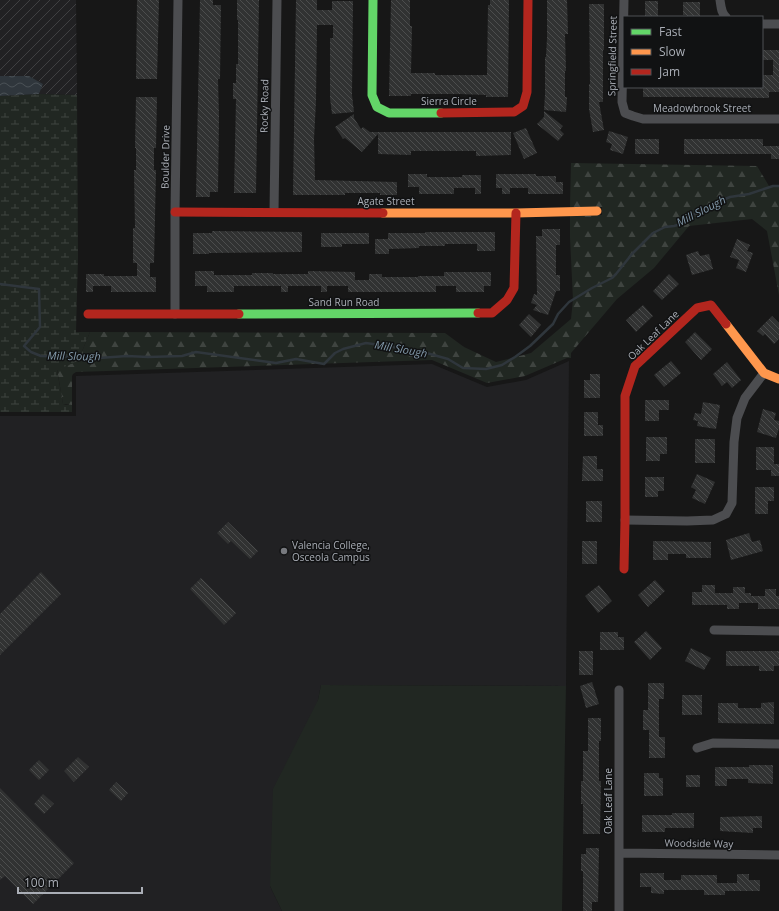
<svg xmlns="http://www.w3.org/2000/svg" width="779" height="911" font-family="'Open Sans',sans-serif">
	<defs>
		<pattern id="industrial-furrows" width="10" height="10" patternUnits="userSpaceOnUse"><rect width="10" height="10" fill="#212123"/><path d="M-1 1l2-2M0 10L10 0M9 11l2-2" fill="none" stroke="#3f3f41"/></pattern>
		<pattern id="forest-firs" width="22" height="20" patternUnits="userSpaceOnUse"><rect width="22" height="20" fill="#212722"/><path d="M5 1l3.5 6h-7zM16 11l3.5 6h-7z" fill="#3f4440"/></pattern>
		<pattern id="wetland-marsh" width="20" height="14" patternUnits="userSpaceOnUse"><rect width="20" height="14" fill="#212722"/><path d="M1 5h8M5 5V1M11 12h8M15 12V8" fill="none" stroke="#3f4440"/></pattern>
		<pattern id="water-waves" width="16" height="10" patternUnits="userSpaceOnUse"><rect width="16" height="10" fill="#2f363c"/><path d="M0 5q4-4 8 0t8 0" fill="none" stroke="#4a5156"/></pattern>
		<pattern id="building-back-hatch" width="6" height="6" patternUnits="userSpaceOnUse"><rect width="6" height="6" fill="#313232"/><path d="M-1 5l2 2M0 0l6 6M5-1l2 2" fill="none" stroke="#4c4d4d"/></pattern>
	</defs>
	<rect width="100%" height="100%" fill="#171717"/>
	<!-- built -->
	<path fill="#212123" d="M569 361 566 686 321 685 318 700 270 886 282 911H0V416H76V376L432 364 487 387 526 380Z"/>
	<!-- industrial -->
	<path fill="url(#industrial-furrows)" d="M0 0H76L77 95 39 94 43 84 29 76H0Z"/>
	<!-- forest -->
	<path fill="url(#forest-firs)" d="M571 163 757 166 769 186H779V295L767 231 752 219 689 226 654 268 617 299 571 353V358H567L525 376 487 383 432 360 76 372 73 374 72 376V405L63 404 57 369 78 361 90 332 445 333 464 347 496 362 531 353 571 319 573 300 570 237V216L602 215V207H570Z"/>
	<!-- wetland -->
	<path fill="url(#wetland-marsh)" d="M39 94 77 95 78 257 76 332H90L78 361 57 370 63 404 66 405H72V412H0V96Z"/>
	<!-- park -->
	<path fill="#212722" d="M321 685 566 686 562 911H282L270 886 273 789 318 700Z"/>
	<!-- water -->
	<path fill="url(#water-waves)" d="M0 76H29L43 84 39 94 0 96Z"/>
	<g fill="none" stroke-linecap="round" stroke-linejoin="round">
		<!-- stream -->
		<path stroke="#2f363c" stroke-width="2.5" d="M0 284 39 289 40 327 24 346 31 352 41 356 99 358 127 356 148 357 182 356 196 352 276 363 296 359 324 364 335 353 343 349 366 343 394 347 423 352 448 359 463 368 486 369 502 365 515 357 530 346 553 324 558 314 569 302 592 288 612 278 616 274 632 254 653 233 665 227 674 226 681 224 691 216 713 204 730 197 749 194 773 186H779"/>
	</g>
	<!-- building -->
	<path fill="url(#building-back-hatch)" d="M137 0H159L157 79H136Z
		M200 0H213V5H221L220 79H218L219 117 218 192H210V197H196Z
		M237 0H259L256 193H234L236 99H233V83H236V64H238V20H237Z
		M296 0H317V10H332V1H353L352 95 354 112 332 114 330 98V38H333V25H317L316 101 314 139 315 180 397 182V195H380V193H345V195H293Z
		M391 0H410V26H412L411 73H435V75H487L488 5H490V0H509L508 97H486V95L460 94H411V96H389Z
		M547 0H567L568 34H565L566 71H565V97H567L566 112 544 110 545 95V57H546L547 38Z
		M645 1H658V17H645Z
		M683 2H700V17H687V15H683Z
		M589 4H604V50H603V102H599L604 130 593 132 589 109V84H590Z
		M762 50H779V92H769V98L705 97H643V87H762V75H773V60H762Z
		M136 97H157L156 148H154V170H156L154 263H150V277H156V292H111V286H93V292H86V274H104V276H137V263H133V228H135L134 170H136V148H135Z
		M544 111 563 126 560 130 564 134 558 141 537 124 544 117Z
		M354 114V118L361 129 363 127 370 132H511V155L476 156V151H411V155L378 154V134L362 152 345 138 343 139 335 127Z
		M526 128 537 153 524 159 513 133Z
		M609 131 628 137 623 154 610 150 612 144 606 142Z
		M635 139H659V154H635Z
		M684 139H763V146H779V159H771V154H684Z
		M408 174H427V177H462V175H481V194H475V188H454V194H419V187H408Z
		M496 174H536V176H556V182H563V194H528V188H510V194H502V188H496Z
		M542 229H560V245H556V275H560V291H556L548 315 533 310 537 305 531 303 534 294 537 295 536 236H542Z
		M212 231 302 232V252L209 253V254H193V233H212Z
		M425 232H495V251H477V244H445V246H419V248L389 249V254H375V239H388V233H425Z
		M321 233H369V244H342V247H321Z
		M737 239 750 245 747 251 753 253 746 272 736 268 739 260 730 257Z
		M698 251 700 256 709 254 713 269 692 275 686 255Z
		M195 271H214V275H252V273H273V274H308V271L355 272V280H369V274H382V277H418V276H444V272H491V286H484V292H456V286H436V292H348V286H327V292H321V286H288V292H281V286H234V292H207V286H195Z
		M669 274 679 284 662 300 653 291Z
		M643 305 653 316 636 332 626 320Z
		M529 314 541 325 531 337 519 325Z
		M772 316 779 323V339L774 344 765 334 763 336 757 331Z
		M695 332 712 349 701 360 685 342Z
		M671 361 681 373 664 387 654 375Z
		M727 362 741 380 732 388 727 382 722 386 713 374Z
		M590 374H600V398H584V380H590Z
		M645 400H669V410H659V421H645Z
		M703 402 720 405 716 429 697 426 698 421 693 420 695 413 701 414Z
		M763 409 776 413 774 420 779 421V428L776 438 757 432Z
		M584 412H598V425H603V436H584Z
		M646 437H667V454H660V461H646Z
		M695 439H715V463H695Z
		M756 447H774V464H779V476H771V470H756Z
		M583 456H597V469H603V481H582Z
		M697 474 715 482 705 504 692 498 696 490 691 487Z
		M645 477H664V491H658V497H645Z
		M755 487H774V501H768V514H755Z
		M586 501H602V522H586Z
		M228 522 258 551 250 559 231 541 228 544 217 533Z
		M749 533 752 542 760 540 763 551 731 560 726 540Z
		M582 541H597V564H582Z
		M653 541 711 542V558H686V554H668V560H653Z
		M41 572 61 594 0 655V614Z
		M201 578 236 613 224 625 190 589Z
		M655 580 665 591 648 607 638 595Z
		M599 585 612 601 598 613 585 596Z
		M702 585H715V593H733V587H745V593H751V596H765V589H776V596H779V609H758V603H739V609H727V605H692V592H702Z
		M646 631 662 648 650 660 634 642Z
		M600 632H618V637H624V650H600Z
		M691 648 711 658 704 670 685 661Z
		M579 651H593V675H579Z
		M726 651H779V666H774V671H759V666H726Z
		M592 682 599 704 586 708 580 686Z
		M648 683H664V699H659V737H665V758H649V730H643V710H648Z
		M682 695H702V715H682Z
		M774 702V724L718 723V703H738V708H761V703Z
		M588 718H601V741H599V781H601L600 834H583V804H581V781H583V751H588Z
		M78 757 89 767 74 782 64 771Z
		M39 760 49 770 39 780 29 770Z
		M749 765H773V784L748 783V779H727V786H715V767H749Z
		M644 773H659V778H663V796H644Z
		M686 775H700V787H686Z
		M116 782 128 793 121 801 109 790Z
		M0 788 74 863 33 904 5 876 0 880Z
		M43 794 54 804 44 814 34 804Z
		M672 813H694V828H665V832H642V815H672Z
		M762 816V828H753V833L720 831V817Z
		M586 848H599L598 902H592V911H583V871H581V854H586Z
		M640 873H664V880H681V875H717V883H737V874H749V880H760V891H725V895H704V890H664V894L651 893V887H640Z"/>
	<g fill="none" stroke-linecap="round" stroke-linejoin="round">
		<!-- street -->
		<path stroke="#4c4d50" stroke-width="9" d="M624 0 622 102 625 113 633 116 643 119H779
			M720 0C721 6 721 13 726 17
			M762 24H779
			M274 212 277 0
			M175 314V212L178 0
			M625 520 687 521 713 520 726 514 732 503 734 442 737 418 745 398 764 373
			M714 630 779 631
			M697 748 713 743 779 744
			M619 853 779 855
			M619 911V690"/>
		<!-- fast -->
		<path stroke="#63d668" stroke-width="9" d="M373 0 372 95 377 107 389 113H441
			M239 314 478 313"/>
		<!-- slow -->
		<path stroke="#ff974d" stroke-width="9" d="M383 213H516L597 211
			M726 324 764 373 779 379"/>
		<!-- jam -->
		<path stroke="#b3261e" stroke-width="9" d="M441 113 514 112 523 106 527 92 528 0
			M175 212 383 213
			M478 313H492L507 300 514 288 516 213
			M88 314H239
			M624 569 625 520V396L635 366 697 308 711 305 726 324"/>
	</g>
	<!-- markers -->
	<circle fill="#77797e" stroke="#111213" stroke-width="1.5" cx="284" cy="551" r="4"/>
	<g text-anchor="middle" stroke-width="3" stroke-linejoin="round" paint-order="stroke">
		<!-- street labels -->
		<g font-size="10" fill="#aaaeb6" stroke="#111213">
			<text transform="translate(612 56) rotate(-89)" y="4">Springfield Street</text>
			<text x="449" y="105">Sierra Circle</text>
			<text transform="translate(264 106) rotate(-89)" y="4">Rocky Road</text>
			<text x="702" y="112">Meadowbrook Street</text>
			<text transform="translate(165 157) rotate(-89)" y="4">Boulder Drive</text>
			<text x="386" y="205">Agate Street</text>
			<text x="344" y="306">Sand Run Road</text>
			<text transform="translate(653 335) rotate(-44)" y="4">Oak Leaf Lane</text>
			<text transform="translate(608 801) rotate(-90)" y="4">Oak Leaf Lane</text>
			<text transform="translate(699 843) rotate(1)" y="4">Woodside Way</text>
		</g>
		<!-- poi labels -->
		<g font-size="10" fill="#aaaeb6" stroke="#111213" text-anchor="start">
			<text x="292" y="549">Valencia College,<tspan x="292" dy="12">Osceola Campus</tspan></text>
		</g>
		<!-- water labels -->
		<g font-size="11" font-style="italic" fill="#859cad" stroke="#111213">
			<text transform="translate(701 211) rotate(-27)" y="4">Mill Slough</text>
			<text transform="translate(401 349) rotate(10)" y="4">Mill Slough</text>
			<text transform="translate(74 356) rotate(1)" y="4">Mill Slough</text>
		</g>
	</g>
	<!-- legend -->
	<rect x="623" y="16" width="140" height="72" fill="#111213" stroke="#4e5054"/>
	<rect x="631" y="29" width="20" height="6" fill="#63d668" stroke="#4e5054"/>
	<text x="659" y="36" font-size="12" fill="#aaaeb6">Fast</text>
	<rect x="631" y="49" width="20" height="6" fill="#ff974d" stroke="#4e5054"/>
	<text x="659" y="56" font-size="12" fill="#aaaeb6">Slow</text>
	<rect x="631" y="69" width="20" height="6" fill="#b3261e" stroke="#4e5054"/>
	<text x="659" y="76" font-size="12" fill="#aaaeb6">Jam</text>
	<!-- scale -->
	<path d="M18 887v6h124v-6" fill="none" stroke="#aaaeb6" stroke-width="2"/>
	<text x="24" y="887" font-size="12" fill="#aaaeb6" stroke="#111213" stroke-width="3" paint-order="stroke">100 m</text>
</svg>
